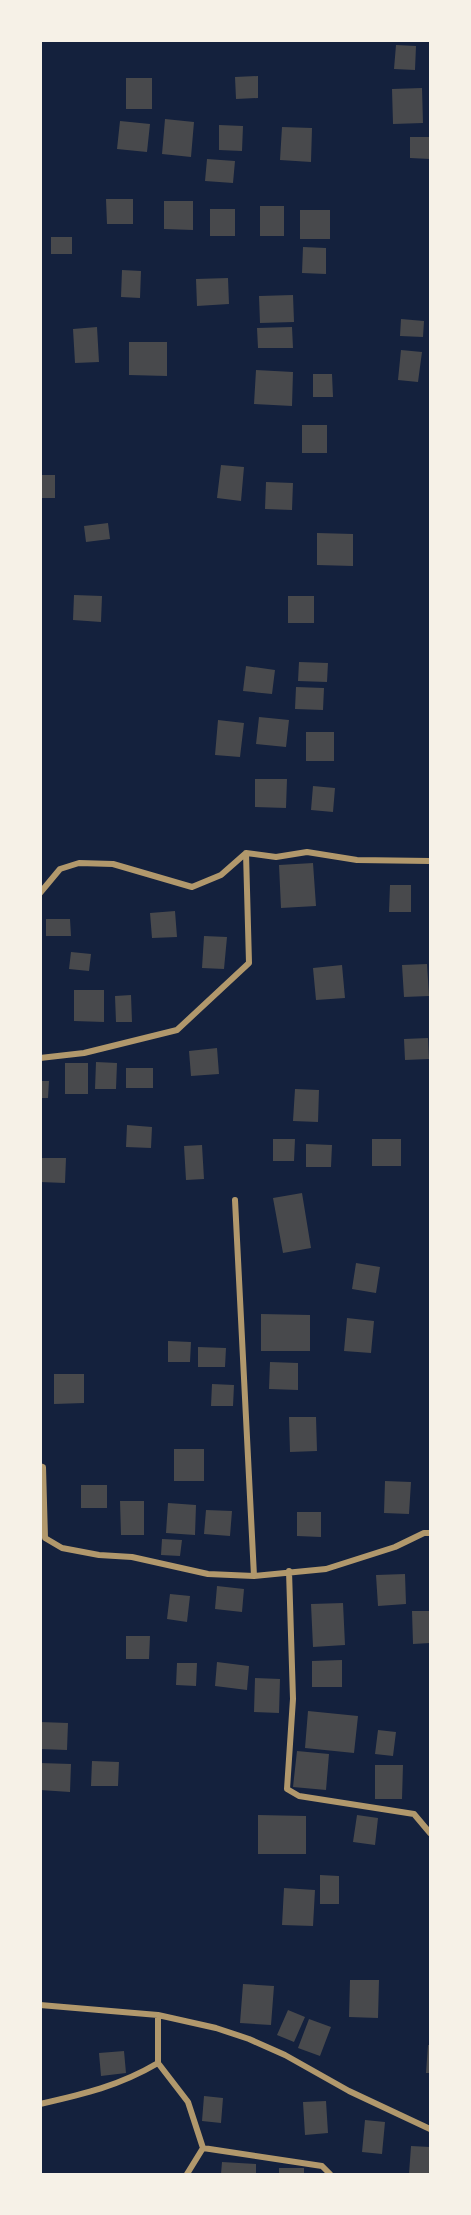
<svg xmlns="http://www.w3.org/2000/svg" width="471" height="2215" font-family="'Archivo Narrow',sans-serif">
	<rect width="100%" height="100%" fill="#14213d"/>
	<!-- building -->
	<path fill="#48494c" d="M396 45 416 46 415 70 394 69Z
		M258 76V98L236 99 235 77Z
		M126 78H152V109H126Z
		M422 88 423 123 393 124 392 89Z
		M165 119 194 122 191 157 162 154Z
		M120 121 150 124 147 152 117 149Z
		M219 125 243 126 242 151 219 150Z
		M282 127 312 128 311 162 280 160Z
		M410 137H430V159L410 158Z
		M207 159 235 161 233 183 205 181Z
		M106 199H133V224H107Z
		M164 201H193V230L164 229Z
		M260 206H284V236H260Z
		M210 209H235V236H210Z
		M300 210H330V239H300Z
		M51 237H72V254H51Z
		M303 247 326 248V274L302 273Z
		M122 270 141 271 140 298 121 297Z
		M228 278 229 304 197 306 196 279Z
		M293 295 294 322 260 323 259 296Z
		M401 319 424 321 423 337 400 336Z
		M97 327 99 362 75 363 73 329Z
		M292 327 293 348H258L257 328Z
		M129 342H167V376L129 375Z
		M401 350 422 352 418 382 398 380Z
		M256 370 293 372 292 406 254 404Z
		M313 374H332L333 397H313Z
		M302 425H327V453H302Z
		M221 465 244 467 241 501 217 498Z
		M40 475H55V498H40Z
		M266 482 293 483 292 510 265 509Z
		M108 523 110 539 86 542 84 526Z
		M317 533 353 534V566L317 565Z
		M74 595 102 596 101 622 73 620Z
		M288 596H314V623H288Z
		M299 662 328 663 327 682 298 681Z
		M246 666 275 670 272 694 243 691Z
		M296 687 324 688 323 710 295 709Z
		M259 717 289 720 286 747 256 744Z
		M218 720 244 723 240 757 215 755Z
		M306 732H334V761H306Z
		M255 779H287L286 808 255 807Z
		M313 786 335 788 333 812 311 810Z
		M313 863 316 906 281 908 279 865Z
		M390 885H411V912H389Z
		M175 911 177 937 152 938 150 913Z
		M46 919H70L71 936H46Z
		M204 936 227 937 224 969 202 968Z
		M71 952 91 954 89 971 69 969Z
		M427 964 429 996 404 997 402 965Z
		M342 965 345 998 316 1000 313 968Z
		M74 990H104V1022L74 1021Z
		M131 995 132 1022H116L115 996Z
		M428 1038 429 1059 405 1060 404 1039Z
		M217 1048 219 1074 191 1076 189 1051Z
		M96 1062 117 1063 116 1089H95Z
		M65 1063H88V1094H65Z
		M126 1068H153V1088H126Z
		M40 1081H49L48 1098H40Z
		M295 1089 319 1090 318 1122 293 1121Z
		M127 1125 152 1127 151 1148 126 1147Z
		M273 1139H295L294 1161H273Z
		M372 1139H401V1166H372Z
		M306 1144 332 1145 331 1167H306Z
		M202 1145 204 1179 186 1180 184 1146Z
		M40 1158H66L65 1183 40 1182Z
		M302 1193 311 1248 283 1253 273 1198Z
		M356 1263 380 1267 376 1293 352 1289Z
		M261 1314 310 1315V1351H261Z
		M347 1318 374 1321 371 1353 344 1351Z
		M168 1341 191 1342 190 1362H168Z
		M198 1347 226 1348 225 1367H198Z
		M270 1362 298 1363V1390L269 1389Z
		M54 1374H84V1403L54 1404Z
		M212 1384 234 1385 233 1406H211Z
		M289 1417H316L317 1451 290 1452Z
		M174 1449H204V1481H174Z
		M385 1481 411 1482 409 1514 384 1513Z
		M81 1485H107V1508H81Z
		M120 1501H144V1535H121Z
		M168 1503 196 1505 195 1535 166 1533Z
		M206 1510 232 1511 230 1536 204 1534Z
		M297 1512H321V1537L297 1536Z
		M162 1539 182 1540 180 1556 161 1555Z
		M405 1574 406 1604 378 1606 376 1575Z
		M217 1586 244 1589 242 1612 215 1609Z
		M170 1594 190 1596 187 1622 167 1619Z
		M343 1603 345 1645 313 1647 311 1604Z
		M412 1611H430V1643L413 1644Z
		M126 1636H150L149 1659H126Z
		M342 1660V1687H312V1661Z
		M217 1662 249 1666 247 1690 215 1686Z
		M177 1663H197L196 1686 176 1685Z
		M255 1678 280 1679 279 1713 254 1712Z
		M308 1711 358 1716 354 1753 305 1748Z
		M40 1722 68 1723 67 1750 40 1749Z
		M378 1730 396 1732 393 1756 375 1754Z
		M297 1751 329 1754 326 1790 293 1787Z
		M92 1761 119 1762 118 1786H91Z
		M40 1763 71 1764 70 1792 40 1790Z
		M375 1765H403L402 1799H375Z
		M258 1815 306 1816V1854H258Z
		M357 1815 378 1818 375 1845 353 1842Z
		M320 1875 339 1876V1904H320Z
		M284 1888 315 1890 313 1926 282 1925Z
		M350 1980H379L378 2018 349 2017Z
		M243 1984 274 1986 271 2025 240 2023Z
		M288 2010 305 2017 294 2042 277 2035Z
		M309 2019 331 2027 320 2056 298 2048Z
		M428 2045H430V2073H426Z
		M124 2051 126 2073 101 2076 99 2053Z
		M204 2096 223 2098 221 2123 202 2121Z
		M326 2101 328 2133 305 2135 303 2102Z
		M365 2120 385 2122 382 2154 362 2152Z
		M411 2146 430 2147V2174H409Z
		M222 2162 256 2164V2174H221Z
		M279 2168H304V2174H279Z"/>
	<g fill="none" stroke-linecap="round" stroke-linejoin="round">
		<!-- minor -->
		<path stroke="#b1986c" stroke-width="6" d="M40 893 60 869 79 863 113 864 192 887 221 875 246 853 276 857 307 852 357 860 430 861
			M40 1058 84 1053 177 1030 249 963 246 853
			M235 1200 254 1576
			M40 1466 43 1467 45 1538 62 1548 99 1555 132 1557 208 1574 254 1576 326 1569 395 1547 424 1533H430
			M289 1571 293 1699 287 1789 299 1796 414 1814 430 1833
			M40 2005 158 2015V2063L188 2102 203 2148 187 2174
			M158 2015 216 2028 249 2039 285 2055 349 2091 430 2129
			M40 2104C84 2094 119 2086 158 2063
			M203 2148 322 2166 330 2174"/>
	</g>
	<!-- border -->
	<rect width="471" height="2215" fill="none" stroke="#f6f1e7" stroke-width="84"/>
</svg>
